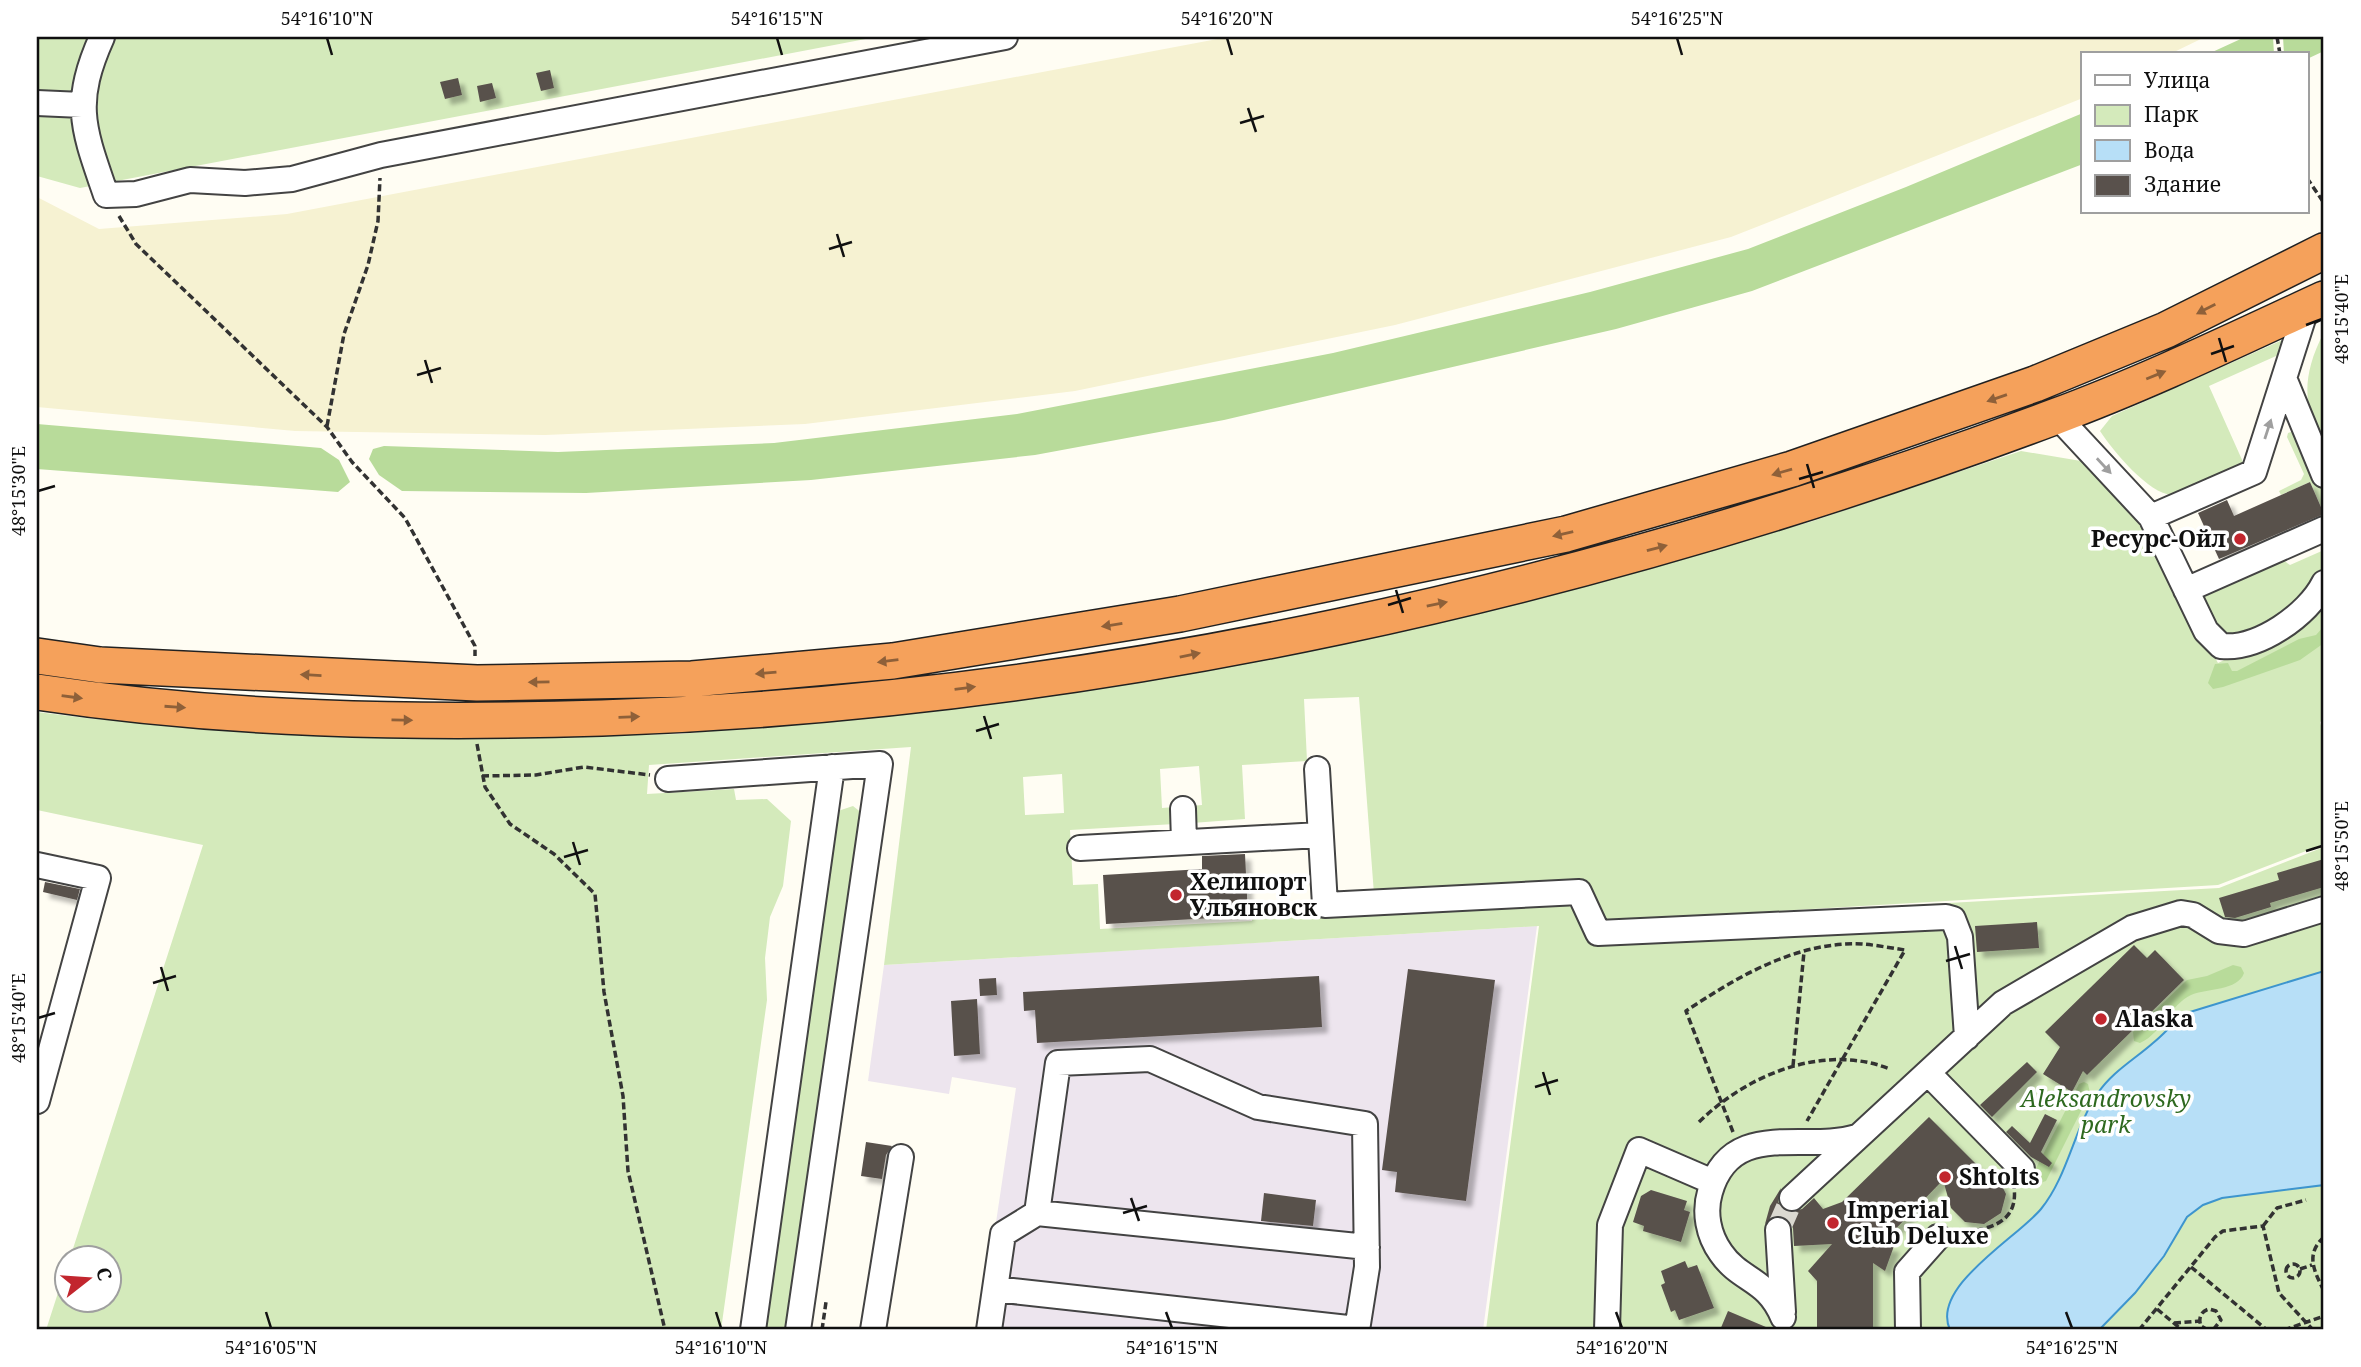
<svg xmlns="http://www.w3.org/2000/svg" width="2361" height="1367" font-family="'Noto Serif',serif">
	<defs>
		<filter id="shadow"><feDropShadow dx="6" dy="6" stdDeviation="2" flood-color="#0004"/></filter>
	</defs>
	<rect width="100%" height="100%" fill="#fffdf3"/>
	<!-- industrial -->
	<path fill="#ede5ee" d="M1537 926 1483 1330H980L1016 1088 952 1077 949 1094 868 1081 884 965Z"/>
	<!-- farmland -->
	<path fill="#f6f2d2" d="M1228 37H2205L2170 54H2083V98L1731 237 1395 325 1075 391 805 424 545 435 295 431 37 407V197L99 229 287 214Z"/>
	<!-- green -->
	<path fill="#d4eabb" fill-rule="evenodd" d="M37 37H876L80 188 37 176Z
		M2324 332V458C2306 408 2298 383 2324 332Z
		M2287 338 2285 352 2209 386 2243 462 2242 466 2172 495C2149 494 2113 451 2100 431L2112 416Z
		M2294 431 2324 493V514L2310 482 2281 495 2279 491 2301 480 2304 474 2287 437 2288 433Z
		M2021 451 2081 461 2110 478 2145 530 2218 663 2301 624 2324 600V720L2320 722 2324 737V844L2218 885 1606 921 1590 883 1374 894 1359 697 1304 699 1307 761 1242 765 1245 819 1192 823 1191 806 1202 805 1199 766 1160 769 1162 808 1174 807 1175 824 1070 830 1073 885 1098 884 1100 929 1252 921V914L1329 909 1376 916V913L1568 905 1588 923 2219 888 2324 847V1330H1486L1539 926 884 965 911 747 649 765 647 794 734 789 736 800 767 799 791 821 783 886 770 917 765 958 767 1000 721 1330H46L66 1268V1300H108V1258H70L203 845 37 810V712L94 719 470 738 681 734 893 713 1136 683 1323 648 1459 617 1810 522ZM1062 774 1064 813 1025 815 1023 777Z
		M2324 550C2324 607 2281 615 2237 636L2228 635 2209 624 2199 592 2277 556 2290 565Z
		M853 806 863 814 790 1330H762L838 811Z"/>
	<!-- forest -->
	<path fill="#b8db9a" d="M2245 37H2273L2274 54H2208Z
		M2283 37H2324V51L2307 59V54H2284Z
		M2083 113V164L1752 291 1616 329 1224 420 1035 455 811 480 586 493 402 491 379 475 369 459 373 449 384 446 558 452 774 443 1017 414 1333 353 1590 292 1748 249 1906 187Z
		M37 424 321 448 339 460 350 482 338 492 37 469Z
		M2324 626V643L2300 660 2223 687 2213 689 2208 683 2215 664 2228 663 2232 671H2237L2299 639 2316 635Z
		M2233 965 2241 967 2244 973C2238 991 2207 988 2191 995 2170 1005 2161 1034 2140 1043L2134 1041 2133 1032 2187 980 2207 976Z
		M2084 1082 2088 1084 2090 1093 2046 1181 2037 1184 2032 1176 2079 1084Z"/>
	<!-- water -->
	<path fill="#b7dff7" stroke="#3d95ce" stroke-width="2" d="M2324 971V1185L2222 1198 2203 1205 2187 1217 2164 1256 2135 1293 2099 1330H1950C1930 1287 2017 1238 2041 1209 2068 1176 2074 1128 2098 1093 2112 1072 2135 1059 2153 1043 2167 1032 2174 1020 2190 1012Z"/>
	<!-- building -->
	<path fill="#59514c" filter="url(#shadow)" d="M550 70 554 88 541 91 536 73Z
		M458 78 462 95 445 99 440 82Z
		M492 83 496 98 480 102 477 86Z
		M2310 482 2324 514 2219 559 2198 513 2227 500 2234 516Z
		M1245 854 1248 916 1106 924 1103 875 1202 869V856Z
		M2324 859V887L2270 903 2271 907 2235 918 2225 917 2219 898 2279 880 2277 873Z
		M45 882 80 889 77 900 43 892Z
		M2037 922 2039 948 1977 952 1975 926Z
		M2134 945 2147 958 2155 950 2184 980 2087 1075 2083 1071 2072 1092 2043 1074 2060 1047 2045 1032Z
		M1408 969 1495 980 1466 1201 1395 1192 1397 1172 1382 1170Z
		M1319 976 1322 1027 1037 1043 1035 1010 1024 1011 1023 992Z
		M996 978 997 995 980 996 979 979Z
		M977 999 980 1054 954 1056 951 1001Z
		M2027 1062 2037 1072 1992 1117 1980 1105Z
		M2045 1114 2057 1120 2041 1152 2052 1163 2049 1167 2031 1157 2006 1132 2012 1126 2030 1143Z
		M1929 1117 1981 1169 1997 1176 2006 1194 2001 1213 1984 1224 1965 1222 1951 1208 1943 1180 1881 1244 1894 1246 1885 1271 1873 1263V1330H1817V1281L1808 1271 1832 1244 1794 1246 1793 1228 1785 1217 1776 1215 1765 1224 1770 1206 1781 1188 1778 1202 1788 1212 1802 1209 1814 1198 1823 1209 1842 1202Z
		M866 1142 892 1146 886 1155 882 1179 861 1176Z
		M1651 1190 1687 1201 1684 1210 1690 1212 1681 1242 1643 1231 1644 1226 1633 1222 1641 1196Z
		M1264 1193 1316 1200 1313 1226 1261 1221Z
		M1685 1261 1688 1268 1697 1265 1714 1308 1679 1320 1675 1310 1671 1312 1661 1285 1665 1283 1661 1271Z
		M1728 1311 1773 1330H1720Z"/>
	<g fill="none" stroke-linecap="round" stroke-linejoin="round">
		<!-- minor-tunnel -->
		<path stroke="#dbd9d1" stroke-width="24" stroke-dasharray="24 12" stroke-linecap="butt" d="M1778 1230 1792 1198"/>
		<!-- minor casing -->
		<g stroke="#434343" stroke-width="28">
			<path id="minor" d="M102 37C72 104 83 128 106 195L136 194 190 180 245 183 292 179 381 155 1005 37
				M37 103 82 105
				M2284 378 2324 475
				M2057 416 2151 517 2254 472 2307 306
				M2151 517 2206 631 2221 646C2258 650 2308 615 2324 583
				M2186 590 2324 529
				M1317 769 1325 905 1579 892 1598 933 1946 917 1953 919 1960 937 1967 1037
				M668 779 880 764 798 1330
				M1183 809 1184 842
				M1080 848 1320 835
				M37 865 98 878 37 1101
				M1929 1074 2022 1169
				M1792 1198 2003 1003 2132 928 2181 913 2193 915 2219 931 2244 934 2324 909
				M1037 1213 1367 1247
				M1778 1230 1783 1312
				M995 1289 1357 1329
				M1783 1317C1767 1278 1741 1282 1721 1253 1708 1235 1704 1212 1710 1192 1731 1118 1805 1153 1857 1137
				M753 1330 832 767
				M873 1330 901 1157
				M989 1330 1003 1234 1037 1213 1058 1063 1150 1059 1258 1107 1365 1124 1367 1267 1357 1330
				M1607 1330 1610 1225 1639 1150 1713 1182
				M1908 1330 1907 1272 1938 1237"/>
		</g>
		<!-- highway casing -->
		<g stroke="#212121" stroke-width="38">
			<path id="highway" d="M37 656 100 665 477 683 692 679 893 661 1180 614 1566 534 1792 469 2035 384 2166 330 2324 251
				M37 692C224 720 414 724 602 718 1098 701 1590 591 2054 417 2146 383 2235 340 2324 299"/>
		</g>
		<!-- path -->
		<path stroke="#323232" stroke-width="3.5" stroke-dasharray="7 3.5" stroke-linecap="butt" d="M2277 37 2280 54
			M2307 178 2324 203
			M119 216 136 244 327 427 352 462 405 518 475 646V656
			M327 426 344 334 368 265 378 221 380 178
			M477 744 485 787 510 824 554 854 595 894 604 992 623 1096 628 1171 665 1330
			M482 776 536 775 584 767 650 775
			M1793 1066 1804 952
			M1699 1122C1748 1074 1824 1043 1890 1069
			M1733 1132 1686 1011C1737 977 1797 941 1862 944 1876 945 1891 948 1905 950L1807 1121
			M2263 1226 2277 1208 2306 1200
			M1956 1234C1985 1229 2019 1226 2014 1187
			M2324 1237C2305 1254 2314 1271 2324 1291
			M2286 1271a7 7 0 1 1 14 0a7 7 0 1 1-14 0Z
			M2191 1267 2267 1330
			M2300 1269 2312 1265
			M2157 1309 2182 1330
			M2174 1323 2200 1321
			M822 1330 826 1302
			M2139 1330 2215 1237 2223 1231 2263 1226 2279 1293 2313 1330
			M2208 1330 2201 1326C2198 1318 2201 1311 2209 1309L2216 1311 2221 1320 2213 1330
			M2284 1330 2324 1316"/>
		<!-- minor -->
		<use href="#minor" stroke="#fff" stroke-width="24"/>
		<!-- highway -->
		<use href="#highway" stroke="#f5a15b" stroke-width="35"/>
	</g>
	<!-- one-way arrows -->
	<defs><path id="oneway-solid" d="M-6-.8H1V-3.2L6.5 0L1 3.2V.8H-6Z" transform="scale(1.75)"/></defs>
	<g fill="#8e6039">
		<use href="#oneway-solid" transform="translate(2206 309) rotate(153)"/>
		<use href="#oneway-solid" transform="translate(2156 375) rotate(-22)"/>
		<use href="#oneway-solid" transform="translate(1997 398) rotate(161)"/>
		<use href="#oneway-solid" transform="translate(1782 472) rotate(164)"/>
		<use href="#oneway-solid" transform="translate(1563 534) rotate(167)"/>
		<use href="#oneway-solid" transform="translate(1657 548) rotate(-15)"/>
		<use href="#oneway-solid" transform="translate(1437 604) rotate(-12)"/>
		<use href="#oneway-solid" transform="translate(1112 625) rotate(171)"/>
		<use href="#oneway-solid" transform="translate(1190 655) rotate(-12)"/>
		<use href="#oneway-solid" transform="translate(888 661) rotate(173)"/>
		<use href="#oneway-solid" transform="translate(766 673) rotate(175)"/>
		<use href="#oneway-solid" transform="translate(311 675) rotate(-177)"/>
		<use href="#oneway-solid" transform="translate(539 682) rotate(179)"/>
		<use href="#oneway-solid" transform="translate(965 688) rotate(-7)"/>
		<use href="#oneway-solid" transform="translate(72 697) rotate(8)"/>
		<use href="#oneway-solid" transform="translate(175 707) rotate(4)"/>
		<use href="#oneway-solid" transform="translate(629 717) rotate(-2)"/>
		<use href="#oneway-solid" transform="translate(402 720) rotate(1)"/>
	</g>
	<g fill="#9f9f9f">
		<use href="#oneway-solid" transform="translate(2268 429) rotate(-72)"/>
		<use href="#oneway-solid" transform="translate(2104 466) rotate(47)"/>
	</g>
	<!-- ticks -->
	<path fill="none" stroke="#101010" stroke-width="2.5" d="M327 38 332 55M777 38 782 55M1227 38 1232 55M1677 38 1682 55M1248 108 1256 132M1240 123 1264 116M837 234 844 257M829 249 852 242M2306 325 2322 319M2219 338 2226 362M2211 354 2234 346M425 360 432 383M417 375 441 368M1807 464 1814 488M1799 479 1823 472M38 491 55 486M1396 590 1403 613M1388 605 1411 598M984 716 991 739M976 731 999 724M573 842 580 865M2306 851 2322 846M564 857 588 850M1955 946 1962 969M1946 961 1970 954M161 967 168 991M153 983 176 976M38 1018 55 1013M1543 1072 1550 1095M1535 1087 1558 1080M1131 1198 1139 1221M1123 1213 1147 1206M266 1312 271 1328M716 1312 721 1328M1166 1312 1172 1328M1616 1312 1622 1328M2066 1312 2072 1328"/>
	<!-- markers -->
	<g fill="#c2262e" stroke="#fff" stroke-width="2.5">
		<circle cx="2240" cy="539" r="7"/>
		<circle cx="1176" cy="895" r="7"/>
		<circle cx="2101" cy="1019" r="7"/>
		<circle cx="1945" cy="1177" r="7"/>
		<circle cx="1833" cy="1223" r="7"/>
	</g>
	<g text-anchor="middle" stroke-width="7" stroke-linejoin="round" paint-order="stroke">
		<!-- poi labels -->
		<g font-size="23" font-weight="bold" fill="#101010" stroke="#fff" text-anchor="start">
			<text x="2226" y="547" text-anchor="end">Ресурс-Ойл</text>
			<text x="1190" y="890">Хелипорт<tspan x="1190" dy="26">Ульяновск</tspan></text>
			<text x="2115" y="1027">Alaska</text>
			<text x="1959" y="1185">Shtolts</text>
			<text x="1847" y="1218">Imperial<tspan x="1847" dy="26">Club Deluxe</tspan></text>
		</g>
		<!-- park labels -->
		<g font-size="23" font-style="italic" fill="#2e691f" stroke="#fff">
			<text x="2106" y="1107">Aleksandrovsky<tspan x="2106" dy="26">park</tspan></text>
		</g>
	</g>
	<!-- border -->
	<rect width="2361" height="1367" fill="none" stroke="#ffffff" stroke-width="77"/>
	<!-- legend -->
	<rect x="2081" y="52" width="228" height="161" fill="#ffffff" stroke="#9f9f9f" stroke-width="2"/>
	<rect x="2095" y="75" width="35" height="10" fill="#ffffff" stroke="#9f9f9f" stroke-width="2"/>
	<text x="2144" y="88" font-size="21" fill="#101010">Улица</text>
	<rect x="2095" y="105" width="35" height="21" fill="#d4eabb" stroke="#9f9f9f" stroke-width="2"/>
	<text x="2144" y="122" font-size="21" fill="#101010">Парк</text>
	<rect x="2095" y="140" width="35" height="21" fill="#b7dff7" stroke="#9f9f9f" stroke-width="2"/>
	<text x="2144" y="158" font-size="21" fill="#101010">Вода</text>
	<rect x="2095" y="175" width="35" height="21" fill="#59514c" stroke="#9f9f9f" stroke-width="2"/>
	<text x="2144" y="192" font-size="21" fill="#101010">Здание</text>
	<!-- north arrow -->
	<g transform="translate(88 1279) rotate(73)"><circle r="33" fill="#ffffff" stroke="#9f9f9f" stroke-width="2"/>
	<path d="M0-5L12 26L0 18L-12 26Z" fill="#c2262e"/>
	<text y="-10" font-size="19" font-weight="bold" text-anchor="middle" fill="#101010">С</text>
	</g>
	<rect x="38" y="38" width="2284" height="1290" fill="none" stroke="#101010" stroke-width="2.5"/>
	<g font-size="18" text-anchor="middle" fill="#101010">
		<text x="327" y="25">54°16'10"N</text>
		<text x="777" y="25">54°16'15"N</text>
		<text x="1227" y="25">54°16'20"N</text>
		<text x="1677" y="25">54°16'25"N</text>
		<text transform="translate(2342 319) rotate(-90)" y="6">48°15'40"E</text>
		<text transform="translate(19 491) rotate(-90)" y="6">48°15'30"E</text>
		<text transform="translate(2342 846) rotate(-90)" y="6">48°15'50"E</text>
		<text transform="translate(19 1018) rotate(-90)" y="6">48°15'40"E</text>
		<text x="271" y="1354">54°16'05"N</text>
		<text x="721" y="1354">54°16'10"N</text>
		<text x="1172" y="1354">54°16'15"N</text>
		<text x="1622" y="1354">54°16'20"N</text>
		<text x="2072" y="1354">54°16'25"N</text>
	</g>
</svg>
